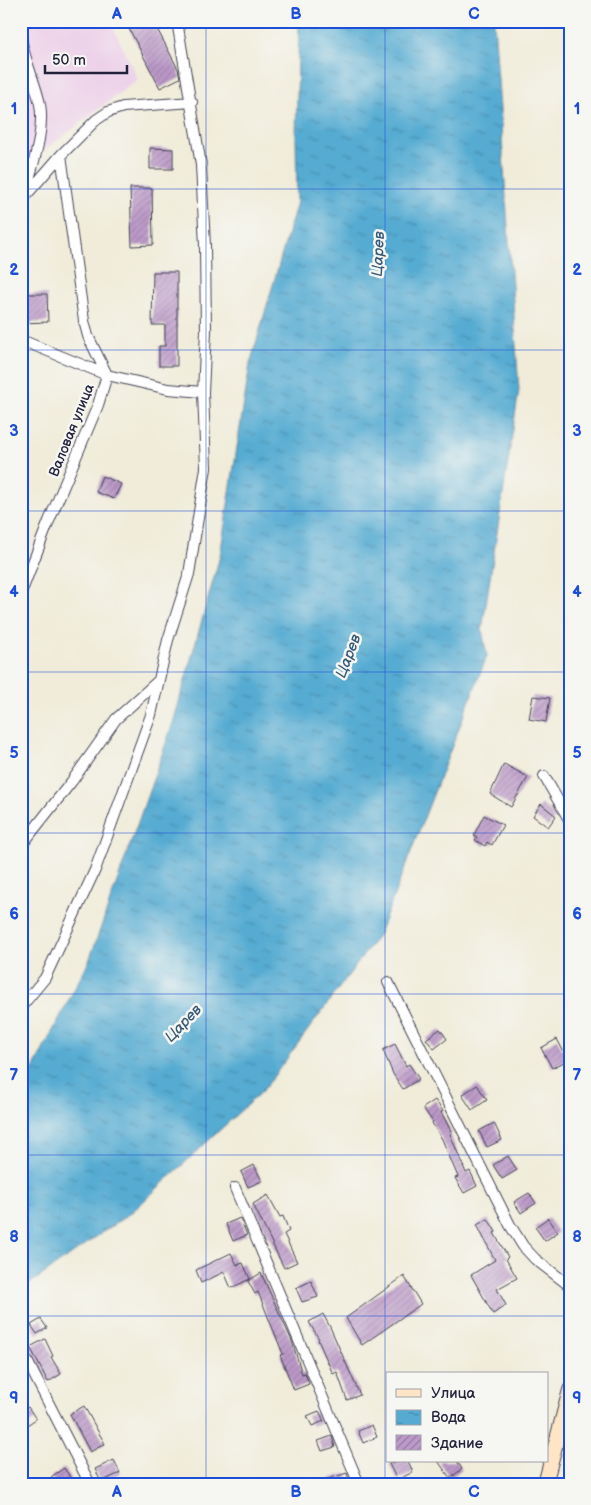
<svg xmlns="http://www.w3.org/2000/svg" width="591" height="1505" font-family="'Balsamiq Sans',sans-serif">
	<defs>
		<pattern id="water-ripples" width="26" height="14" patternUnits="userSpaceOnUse" patternTransform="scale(1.25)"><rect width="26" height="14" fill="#55abd2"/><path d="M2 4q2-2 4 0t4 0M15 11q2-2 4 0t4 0" fill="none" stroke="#468bac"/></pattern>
		<pattern id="building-hatch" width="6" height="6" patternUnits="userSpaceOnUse" patternTransform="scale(1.25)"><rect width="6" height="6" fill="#bc99c8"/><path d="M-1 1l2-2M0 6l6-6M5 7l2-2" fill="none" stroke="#987ca4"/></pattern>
	</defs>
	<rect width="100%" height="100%" fill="#f6f6f2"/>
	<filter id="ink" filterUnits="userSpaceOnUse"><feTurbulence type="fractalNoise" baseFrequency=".02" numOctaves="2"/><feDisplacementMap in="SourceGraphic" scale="10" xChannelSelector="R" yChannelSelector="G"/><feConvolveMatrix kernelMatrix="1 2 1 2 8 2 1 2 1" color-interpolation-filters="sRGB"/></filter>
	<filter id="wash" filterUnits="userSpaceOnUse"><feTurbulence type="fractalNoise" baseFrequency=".0096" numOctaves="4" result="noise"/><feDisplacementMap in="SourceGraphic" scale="20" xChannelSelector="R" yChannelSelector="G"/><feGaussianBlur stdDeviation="1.12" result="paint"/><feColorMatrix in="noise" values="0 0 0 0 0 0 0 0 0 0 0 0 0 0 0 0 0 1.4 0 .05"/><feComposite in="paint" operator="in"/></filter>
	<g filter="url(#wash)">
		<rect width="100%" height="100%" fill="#f0ecd9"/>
		<!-- built -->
		<path fill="#edd1e9" d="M21 21H110L138 79 21 168Z"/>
		<!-- water -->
		<path fill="url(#water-ripples)" stroke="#3c6686" d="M299 21H494L519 390 482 630 487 656 379 934 265 1088 133 1211 21 1290V1088L32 1071 89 961 173 723 220 556 250 364 297 202 296 136Z"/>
		<g id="blocks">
			<!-- building -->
			<path fill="url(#building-hatch)" d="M125 21H153L178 69 180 78 160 88Z
				M150 148 173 149V169H150Z
				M130 188H152L153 245 132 246Z
				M153 272H177V366H159V346H165V325H152Z
				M21 294H47L48 322 21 323Z
				M102 476 121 484 114 499 96 492Z
				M533 696 550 698 546 722 529 719Z
				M504 764 528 777 511 807 490 794Z
				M541 804 556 816 548 827 533 816Z
				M484 815 503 825 492 845 487 842 485 846 475 840 477 837 474 835Z
				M440 1029 447 1039 434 1049 426 1039Z
				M557 1039 568 1060 552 1068 541 1048Z
				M395 1044 406 1066 409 1064 419 1079 403 1089 393 1074 383 1050Z
				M477 1085 487 1100 472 1110 462 1095Z
				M435 1100 443 1111 441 1112 452 1133 450 1134 466 1173 470 1171 477 1186 464 1193 455 1178 458 1177 442 1139 432 1123 433 1122 423 1108Z
				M494 1123 502 1140 487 1147 479 1131Z
				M508 1156 517 1170 502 1179 493 1165Z
				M254 1165 262 1181 248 1187 241 1172Z
				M529 1193 536 1203 521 1213 514 1202Z
				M268 1195 280 1217 283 1216 289 1231 284 1234 297 1262 284 1268 253 1204Z
				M240 1218 247 1235 233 1241 226 1224Z
				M548 1218 558 1232 545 1241 535 1227Z
				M488 1219 496 1232 494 1233 508 1257 506 1259 517 1278 497 1289 506 1305 493 1314 471 1275 495 1260 477 1225Z
				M231 1253 237 1265 243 1263 250 1279 231 1288 224 1272 201 1283 196 1270Z
				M261 1273 292 1341 302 1374 305 1373 309 1384 294 1390 280 1355 283 1354 258 1292 255 1294 248 1281Z
				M404 1276 421 1304 362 1345 346 1318Z
				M311 1281 318 1297 302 1302 296 1288Z
				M323 1314 330 1327 360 1395 347 1400 337 1372 333 1374 318 1340 319 1339 309 1322Z
				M41 1319 47 1328 37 1334 31 1325Z
				M45 1339 53 1356 51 1357 61 1374 48 1382 30 1347Z
				M84 1406 105 1444 90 1452 70 1414Z
				M28 1407 36 1419 21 1429V1411Z
				M319 1411 324 1421 312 1426 307 1416Z
				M372 1425 377 1437 363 1443 358 1431Z
				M332 1436 335 1447 322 1451 318 1441Z
				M114 1460 120 1473 101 1482 95 1469Z
				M395 1461H408L413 1472 397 1480 389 1464Z
				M438 1461H457L462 1469 450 1478Z
				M64 1468 72 1480 67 1484H56L51 1477Z
				M347 1473 350 1484H318V1482Z"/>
		</g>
	</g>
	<g filter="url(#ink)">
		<use href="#blocks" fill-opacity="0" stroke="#414053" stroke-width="1"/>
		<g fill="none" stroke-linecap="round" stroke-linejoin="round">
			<!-- street casing -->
			<g stroke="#414053" stroke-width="12">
				<path id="street" d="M21 26 22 21
					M21 37C24 60 35 81 40 104 45 132 32 166 25 194
					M569 140 570 142
					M21 201 61 155 96 120 108 112 123 107 192 102
					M21 340 107 375 168 389 203 392
					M21 593 49 521 98 405 107 375 88 336 84 321 61 155
					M544 776 570 821
					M21 846 72 781 116 719 158 681
					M388 982 510 1225 523 1246 535 1259 570 1286
					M21 1007 45 978 95 870 151 715 168 640 189 574 206 468 203 392 206 331 205 246 201 165 177 21
					M235 1188 359 1484
					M25 1357 90 1484"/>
			</g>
			<!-- secondary casing -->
			<g stroke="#414053" stroke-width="16">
				<path id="secondary" d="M545 1484 570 1390"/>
			</g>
			<!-- street -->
			<use href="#street" stroke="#fff" stroke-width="10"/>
			<!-- secondary -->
			<use href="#secondary" stroke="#fde5c5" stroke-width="14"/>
		</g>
	</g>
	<!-- grid -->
	<path fill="none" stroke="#1d4ed8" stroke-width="1" stroke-opacity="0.55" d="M206 21V1484M385 21V1484M21 189H570M21 350H570M21 511H570M21 672H570M21 833H570M21 994H570M21 1155H570M21 1316H570"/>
	<g text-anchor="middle" stroke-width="5" stroke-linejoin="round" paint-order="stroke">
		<!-- street labels -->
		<g font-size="14" fill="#22223b" stroke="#f6f6f2">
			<text transform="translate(71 430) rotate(-68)" y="5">Валовая улица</text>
		</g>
		<!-- water labels -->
		<g font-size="15" font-style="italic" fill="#365977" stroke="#f6f6f2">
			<text transform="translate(378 254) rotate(-87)" y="5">Царев</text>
			<text transform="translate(348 656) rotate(-69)" y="5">Царев</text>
			<text transform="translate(183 1023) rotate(-46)" y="5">Царев</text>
		</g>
	</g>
	<!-- margin -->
	<rect width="591" height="1505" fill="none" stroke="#f6f6f2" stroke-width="55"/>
	<!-- legend -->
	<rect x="386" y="1372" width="162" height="90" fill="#f6f6f2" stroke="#a1a1a9"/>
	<rect x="396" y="1389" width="25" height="8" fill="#fde5c5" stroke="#a1a1a9"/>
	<text x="431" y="1398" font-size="15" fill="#22223b">Улица</text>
	<rect x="396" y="1410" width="25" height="15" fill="url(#water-ripples)" stroke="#a1a1a9"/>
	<text x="431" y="1422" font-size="15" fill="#22223b">Вода</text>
	<rect x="396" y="1435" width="25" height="15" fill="url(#building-hatch)" stroke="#a1a1a9"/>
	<text x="431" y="1448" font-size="15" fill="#22223b">Здание</text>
	<!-- scale -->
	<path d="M45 65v8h82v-8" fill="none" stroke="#22223b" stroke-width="2.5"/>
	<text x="52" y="65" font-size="15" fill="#22223b" stroke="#f6f6f2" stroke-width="4" paint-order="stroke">50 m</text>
	<rect x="28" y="28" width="536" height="1450" fill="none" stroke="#1d4ed8" stroke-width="2"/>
	<g font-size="16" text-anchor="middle" font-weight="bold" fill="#1d4ed8">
		<text x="117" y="19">A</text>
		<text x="296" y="19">B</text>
		<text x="474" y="19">C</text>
		<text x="14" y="114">1</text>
		<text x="577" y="114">1</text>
		<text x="14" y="275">2</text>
		<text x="577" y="275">2</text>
		<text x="14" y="436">3</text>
		<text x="577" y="436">3</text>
		<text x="14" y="597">4</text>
		<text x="577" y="597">4</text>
		<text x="14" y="758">5</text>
		<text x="577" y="758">5</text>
		<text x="14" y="919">6</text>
		<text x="577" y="919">6</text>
		<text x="14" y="1080">7</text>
		<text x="577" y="1080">7</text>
		<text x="14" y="1242">8</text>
		<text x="577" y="1242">8</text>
		<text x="14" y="1403">9</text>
		<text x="577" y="1403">9</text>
		<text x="117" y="1497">A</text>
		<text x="296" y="1497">B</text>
		<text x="474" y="1497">C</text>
	</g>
</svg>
